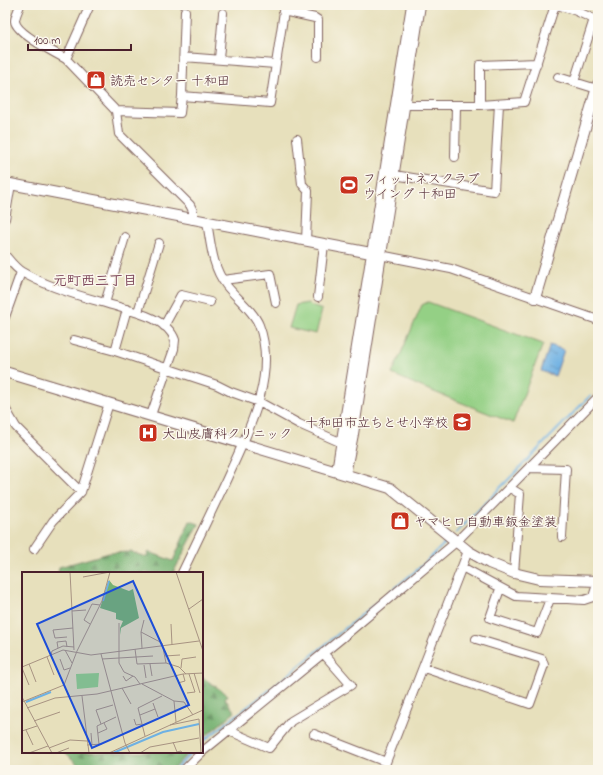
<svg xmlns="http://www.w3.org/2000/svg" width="603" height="775" font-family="'Indie Flower','Klee One',sans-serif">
	<defs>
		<pattern id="forest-firs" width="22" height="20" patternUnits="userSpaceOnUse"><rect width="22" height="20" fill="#77b272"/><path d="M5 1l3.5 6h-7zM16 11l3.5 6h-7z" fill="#64905e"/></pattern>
		<pattern id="water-ripples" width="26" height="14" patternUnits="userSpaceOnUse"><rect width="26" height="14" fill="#6eb1e3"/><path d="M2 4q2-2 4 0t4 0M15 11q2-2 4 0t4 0" fill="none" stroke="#5c8fb8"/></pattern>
	</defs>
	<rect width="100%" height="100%" fill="#fbf7ec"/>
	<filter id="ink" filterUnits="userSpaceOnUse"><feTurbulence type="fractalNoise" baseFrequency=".025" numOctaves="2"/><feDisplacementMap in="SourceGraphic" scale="8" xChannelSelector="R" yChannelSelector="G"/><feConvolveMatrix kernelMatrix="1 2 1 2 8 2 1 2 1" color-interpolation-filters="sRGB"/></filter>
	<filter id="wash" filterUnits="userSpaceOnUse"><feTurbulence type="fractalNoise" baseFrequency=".012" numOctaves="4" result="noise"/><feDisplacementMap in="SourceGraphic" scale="16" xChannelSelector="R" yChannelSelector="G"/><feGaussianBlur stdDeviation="0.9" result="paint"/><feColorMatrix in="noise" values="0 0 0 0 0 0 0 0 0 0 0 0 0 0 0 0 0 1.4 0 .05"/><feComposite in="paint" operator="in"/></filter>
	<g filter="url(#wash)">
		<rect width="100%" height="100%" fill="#e7e0bc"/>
		<!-- forest -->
		<path fill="url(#forest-firs)" stroke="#60684e" d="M190 521 199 524 173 573H58L59 567 109 553 131 552 146 557 149 552 173 561Z
			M202 677 228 695 225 699 235 712 202 739Z
			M65 752H189L172 770H83Z"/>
		<!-- pitch -->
		<path fill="#94d085" stroke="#6f7858" d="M428 302 543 344 513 423 424 388 392 374 422 305Z
			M308 303 309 305 322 310 316 334 289 328 296 305Z"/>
		<!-- water -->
		<path fill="url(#water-ripples)" stroke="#5c6887" d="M550 345 564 350 555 376 541 371Z"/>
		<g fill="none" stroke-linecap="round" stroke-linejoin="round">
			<!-- stream -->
			<path stroke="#6eb1e3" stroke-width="2" d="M456 533 590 396
				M202 742 272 688 424 564 446 542
				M175 770 192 752"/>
		</g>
	</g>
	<g filter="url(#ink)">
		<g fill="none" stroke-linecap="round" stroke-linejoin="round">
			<!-- minor casing -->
			<g stroke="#81635e" stroke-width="10">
				<path id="minor" d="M20 5C19 9 15 16 15 21 16 33 55 53 66 59
					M90 5 66 59 116 111 119 134 190 205 193 211V220
					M556 5 574 10 598 21
					M283 11 315 18 318 20V57
					M184 57 275 64
					M219 59 223 13
					M558 77 597 89
					M574 82 594 19
					M182 96 185 11
					M405 105H480L524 102 555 5
					M480 105V65L537 63
					M116 111 180 113 182 96 270 103 285 5
					M297 139 302 184 308 191 306 241
					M455 157 456 105
					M394 175 494 191 499 104
					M5 219 11 184
					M5 255C10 261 15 268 22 272 45 286 79 296 105 303 126 310 167 316 175 340L174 349 151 415
					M380 255 451 269 598 320
					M223 280 270 274 276 303
					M318 297 324 244
					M105 303 125 237
					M138 312 159 243
					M5 317 21 272
					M164 326 181 295 210 302
					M74 340 115 351 217 385 231 392 259 402 299 424 342 443
					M115 351 127 309
					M5 408 16 427 81 492
					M529 468 566 469 562 537
					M510 488 520 494 514 573
					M34 549 53 521 81 492 109 403
					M462 567 516 596 584 600 593 597 598 581
					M182 573C196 544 210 514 224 485 245 438 279 377 259 325 253 310 236 298 226 285 212 267 211 244 207 222
					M500 589 490 618 537 633 550 599
					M424 668 530 704 544 665 542 659 476 639
					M229 729 234 733 269 748 291 721 351 685 323 653
					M314 734 386 762
					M202 752 342 638 456 542 598 397
					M184 770 202 752
					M383 770 468 551"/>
			</g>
			<!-- tertiary casing -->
			<g stroke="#81635e" stroke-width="12">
				<path id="tertiary" d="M5 183 376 254
					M535 298 598 84
					M5 372 390 488 468 551 489 563 514 573 539 579 598 581
					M337 471 412 5
					M345 474 353 434 420 5"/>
			</g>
			<!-- minor -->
			<use href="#minor" stroke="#fff" stroke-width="8"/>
			<!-- tertiary -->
			<use href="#tertiary" stroke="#fff" stroke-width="10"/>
		</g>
	</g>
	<!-- icons -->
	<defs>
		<g id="shop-square" transform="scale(1)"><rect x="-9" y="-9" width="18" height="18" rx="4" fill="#c8321e" stroke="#fbf7ec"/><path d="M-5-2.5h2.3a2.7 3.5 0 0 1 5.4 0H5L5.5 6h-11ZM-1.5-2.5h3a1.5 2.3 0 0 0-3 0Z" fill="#fff"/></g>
		<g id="stadium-square" transform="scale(1)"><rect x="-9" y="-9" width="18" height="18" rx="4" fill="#c8321e" stroke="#fbf7ec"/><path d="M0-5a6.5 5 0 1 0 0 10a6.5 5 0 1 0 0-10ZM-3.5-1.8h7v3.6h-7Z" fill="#fff"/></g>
		<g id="school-square" transform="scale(1)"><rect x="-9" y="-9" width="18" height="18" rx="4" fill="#c8321e" stroke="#fbf7ec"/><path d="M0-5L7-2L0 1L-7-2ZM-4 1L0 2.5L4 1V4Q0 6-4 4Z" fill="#fff"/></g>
		<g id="hospital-square" transform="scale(1)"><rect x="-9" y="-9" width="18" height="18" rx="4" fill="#c8321e" stroke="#fbf7ec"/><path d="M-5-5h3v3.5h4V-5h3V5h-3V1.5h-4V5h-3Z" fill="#fff"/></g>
	</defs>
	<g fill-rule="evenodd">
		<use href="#shop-square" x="96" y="80"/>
		<use href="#stadium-square" x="349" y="185"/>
		<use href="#school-square" x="462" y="422"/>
		<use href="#hospital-square" x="148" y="433"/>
		<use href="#shop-square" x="400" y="521"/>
	</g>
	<g text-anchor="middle" stroke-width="3" stroke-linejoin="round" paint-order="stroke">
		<!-- poi labels -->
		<g font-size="13" fill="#4a1f2b" stroke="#fbf7ec" text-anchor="start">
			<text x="110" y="85">読売センター 十和田</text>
			<text x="363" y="183">フィットネスクラブ<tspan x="363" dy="15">ウイング 十和田</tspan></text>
			<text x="448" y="427" text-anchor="end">十和田市立ちとせ小学校</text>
			<text x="162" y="438">大山皮膚科クリニック</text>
			<text x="414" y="526">ヤマヒロ自動車鈑金塗装</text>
		</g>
		<!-- neighbourhood labels -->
		<g font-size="14" font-weight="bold" fill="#7b4458" stroke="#fbf7ec">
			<text x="95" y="285">元町西三丁目</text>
		</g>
	</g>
	<!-- overview -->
	<g transform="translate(22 572)">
		<rect width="181" height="181" fill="#e7e0bc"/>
		<path d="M87 8 91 13 107 19 111 17 117 46 99 56V63L98 56 101 49 94 47V41L78 36Z" fill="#77b272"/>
		<path d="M77 101 76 115 55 117 54 102Z" fill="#94d085"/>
		<path fill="none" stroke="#6eb1e3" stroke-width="2" d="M81 29 87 9M4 130 29 120M91 181 141 160 177 152"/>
		<path fill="none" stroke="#a89382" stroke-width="1" d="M48 0 52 78M154 0 181 79M61 5 88 0M167 37 181 27M50 39 64 38M97 51V91L102 100 113 105 118 112M68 52 62 48 70 32 78 33M149 52 150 73M119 60 140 71 144 91M45 65 33 66 31 58 51 56M36 76 35 70 44 69 45 75M120 76 119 60 122 48M113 77 115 92 144 91 157 95 164 102M43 78 50 91M79 82 103 171 108 181M29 83 30 79 41 74 52 75M143 84 158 83M25 85 32 103M38 87 42 98 48 96M80 87 131 84M7 92 14 110M128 92 130 104M122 93 124 106M0 95 41 78 69 83 177 69M0 96 7 113M159 96 160 87 174 85M172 101 178 121M101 104 104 109 111 104M156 111 163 109 161 102M120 112 152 129 154 150M100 116 109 132M165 121 173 120 167 102M60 124 67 181M0 125 30 181M152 129 162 130 171 143M0 130 42 113 55 79 80 29 88 0M131 131 136 145M5 136 33 126 75 122 161 102 181 101M118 143 133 137M112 147 114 153 120 152M12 149 38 140M79 152 74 138 91 133M148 153 177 147 179 181M4 158 11 173M0 159 15 154M69 161 70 173M76 161 85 157 82 151M123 164 116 136 140 124M151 170 155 180 159 179 160 181M77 172 75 154 94 145M65 173 80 172M27 176 48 168 65 169M7 181 26 174M34 181 47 176M87 181 181 138M118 181 128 175 177 166"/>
		<path fill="#1d4ed8" fill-opacity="0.15" stroke="#1d4ed8" stroke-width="2" d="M111 9 167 133 70 176 15 52Z"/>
		<rect width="181" height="181" fill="none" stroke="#4a1f2b" stroke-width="2"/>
	</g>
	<!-- margin -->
	<rect width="603" height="775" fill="none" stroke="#fbf7ec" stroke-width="20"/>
	<!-- scale -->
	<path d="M28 44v6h103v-6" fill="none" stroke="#4a1f2b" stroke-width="2"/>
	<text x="34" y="44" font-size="12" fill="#4a1f2b" stroke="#fbf7ec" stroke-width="3" paint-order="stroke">100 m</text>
</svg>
